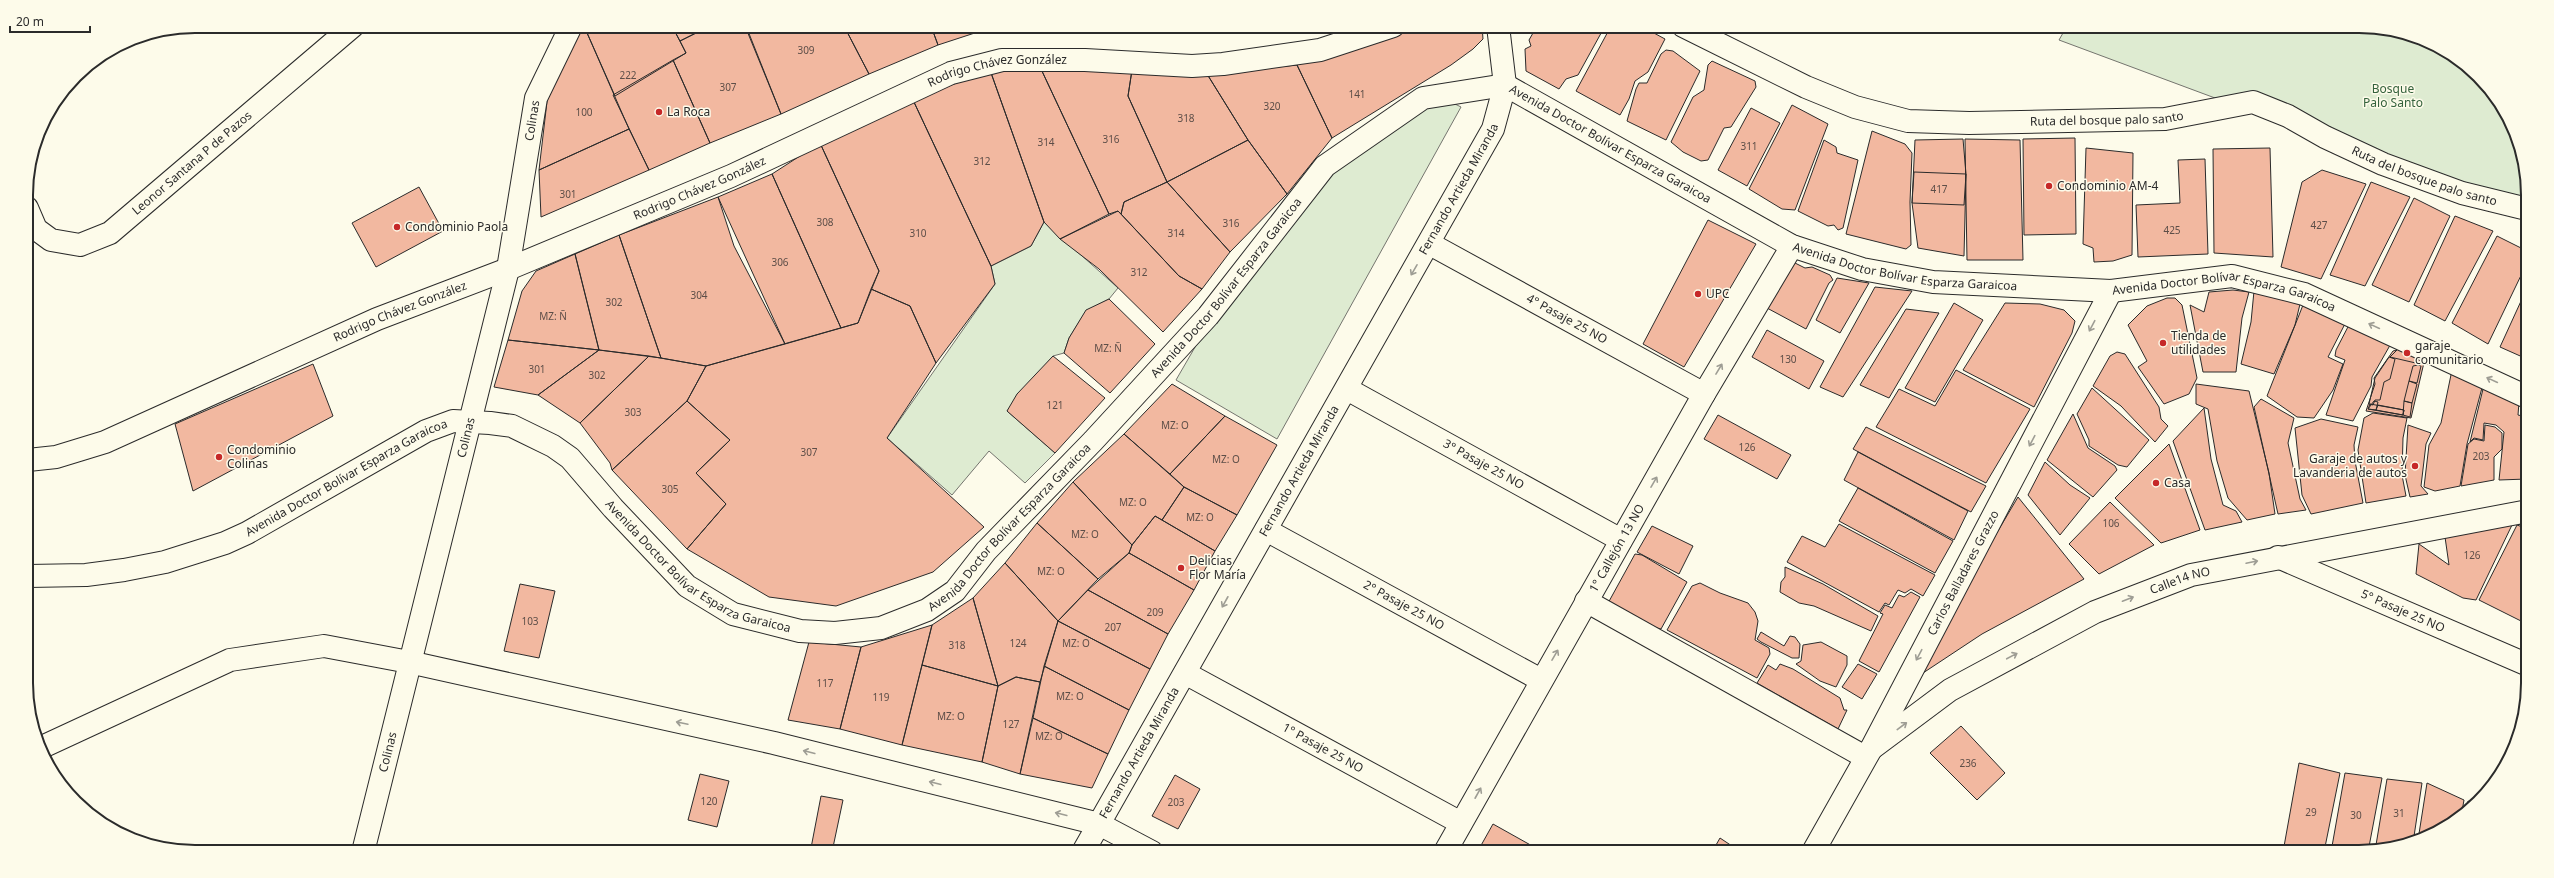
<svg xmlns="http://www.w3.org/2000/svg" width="2554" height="878" font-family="'Noto Sans',sans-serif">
	<rect width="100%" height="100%" fill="#fdfbea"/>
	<!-- green -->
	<path fill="#deebd1" stroke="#74746e" d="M2067 26H2359L2413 35 2453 54 2486 84 2515 130 2527 173V214L2059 40Z
		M1447 100 1461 107 1277 439 1176 380 1209 323 1329 171 1429 104Z
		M1044 222 1118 288 1109 299 1086 311 1069 338 1064 353 1053 356 1007 411 1055 453 1025 483 989 451 952 495 887 438 995 284 991 266 1031 246Z"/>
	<!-- building -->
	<path fill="#f2b8a0" stroke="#2b2b2b" d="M584 26H672L686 53 615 96Z
		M584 26 629 129 539 170 548 93 557 70Z
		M672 26H710L680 41Z
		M710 26H746L781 114 710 143 673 60 686 53 680 41Z
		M745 26H844L869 74 781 114Z
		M844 26H931L938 45 869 74Z
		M931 26H990V28L938 45Z
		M990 26H1072L1073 28H990Z
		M1072 26H1161L1163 30 1073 28Z
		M1161 26H1258L1163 30Z
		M1407 26H1482L1483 39 1473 49 1451 65 1332 138 1297 65Z
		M1537 26H1605L1578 75 1566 79 1559 89 1526 71 1525 49 1531 46 1529 40Z
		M1611 26H1641L1665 39 1648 72 1635 81 1629 99 1620 115 1576 91Z
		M1666 50 1673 51 1700 71 1666 140 1627 121 1636 89 1639 83H1647L1661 54Z
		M673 60 710 143 649 170 613 95Z
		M1712 61 1755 81 1756 87 1731 127 1724 128 1708 160 1701 161 1683 152 1671 142 1693 97 1704 90 1708 65Z
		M1297 65 1332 138 1287 194 1248 140 1207 74Z
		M1041 69 1132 70 1128 96 1167 182 1124 202 1121 214 1118 211 1109 214Z
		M1041 69 1109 214 1060 239 1044 222 990 70Z
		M990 70 1044 222 1031 246 991 266 913 100Z
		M1132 70 1207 74 1248 140 1167 182 1128 96Z
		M913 100 991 266 995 284 936 363 910 306 871 289 879 271 820 143Z
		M1792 105 1828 124 1795 210 1782 209 1749 189Z
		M1751 108 1780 123 1747 186 1718 170Z
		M629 129 649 170 541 217 539 170Z
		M1872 131 1905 144 1912 153 1910 202 1911 245 1906 249 1846 234Z
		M2075 138 2076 234 2024 235 2023 139Z
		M1963 139 1966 174 1964 256 1918 248 1912 203 1915 140Z
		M1965 139 2020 140 2023 260H1967Z
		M1248 140 1287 194 1230 252 1167 182Z
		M1824 140 1836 147 1837 153 1858 160 1843 228 1838 230 1834 225 1828 226 1798 211Z
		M820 143 879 271 858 323 841 328 772 174Z
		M2086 148 2133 153 2132 255 2113 261 2094 262 2093 248 2083 244Z
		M2270 148 2273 257 2214 253 2213 149Z
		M2205 159 2208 254 2138 257 2136 205 2180 203 2178 160Z
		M2322 170 2366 184 2321 279 2281 267 2302 182Z
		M1914 172 1966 174 1964 205 1912 203Z
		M772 174 841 328 785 344 718 197Z
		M1167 182 1230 252 1202 289 1179 276 1121 214 1124 202Z
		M2371 182 2410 197 2365 286 2330 275Z
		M419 187 443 231 376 267 352 223Z
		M718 197 734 246 785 344 706 366 661 358 619 235Z
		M2414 198 2450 216 2409 302 2372 285Z
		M1118 211 1179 276 1202 289 1163 332 1099 269 1060 239Z
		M2455 216 2493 231 2445 321 2414 305Z
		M1708 220 1756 244 1684 367 1643 344Z
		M619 235 661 358 599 350 575 254Z
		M2497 236 2525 250 2527 263 2488 344 2452 323Z
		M575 254 599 350 508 340 522 291 536 271Z
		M1793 262 1805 268 1812 267 1830 275 1833 280 1829 283 1806 329 1767 308Z
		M1837 278 1869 283 1840 333 1816 320Z
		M1875 287 1912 291 1843 397 1820 387Z
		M2527 288V359L2500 347Z
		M871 289 910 306 936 363 887 438 984 527 933 572 836 606 769 597 687 549 726 504 696 473 730 440 687 401 706 366 858 323Z
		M2233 290 2249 292 2242 318 2236 372H2203L2190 305 2204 312 2209 292Z
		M2254 291 2300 304 2295 325 2274 374 2241 364 2251 322Z
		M2167 298H2175L2182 305 2197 378 2189 394 2164 404 2138 367 2147 361 2128 325 2147 306Z
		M1109 299 1155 344 1110 393 1064 353 1069 338 1086 310Z
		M1954 303 1983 320 1935 402 1905 388Z
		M2005 303 2040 304 2064 310 2075 321 2072 333 2034 407 1963 370Z
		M2303 305 2348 318 2328 357 2343 364 2333 390 2314 418 2297 417 2267 396Z
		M1906 309 1939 313 1889 398 1860 385Z
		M2351 321 2393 340 2372 377 2371 386 2353 421 2326 415 2345 360 2335 356 2336 350Z
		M1767 330 1824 361 1809 389 1752 357Z
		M508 340 599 350 538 395 494 387Z
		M2395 344 2426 354 2411 418 2366 411 2375 384 2374 378 2393 351 2397 350Z
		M2396 345 2423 354 2420 364 2390 357 2397 350Z
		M599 350 649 356 580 423 538 395Z
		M2117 352 2125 354 2159 407 2161 419 2168 426 2155 442 2121 406 2093 386 2110 356Z
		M649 356 706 366 687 401 612 470 610 463 580 423Z
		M1053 356 1105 398 1055 453 1007 411 1017 394Z
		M2389 357 2395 359 2390 379 2384 382 2380 400H2375L2373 405 2369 404 2375 378Z
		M313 364 333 416 193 491 175 424Z
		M2418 365 2421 366 2417 383 2409 381 2413 366Z
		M1956 370 2030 409 1986 483 1876 427 1899 389 1935 406Z
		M2452 370 2483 384 2467 444 2460 486 2435 491 2424 487 2429 445 2441 423Z
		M2409 381 2417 384 2412 403 2404 401Z
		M1172 384 1225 416 1170 474 1124 434Z
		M2196 384 2249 391 2269 473 2275 514 2247 520 2228 498 2217 461 2208 409 2196 404Z
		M2484 385 2519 402 2518 415 2527 417V479L2499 480 2504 432 2496 425 2484 423 2483 440 2474 438 2470 442Z
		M2092 388 2149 440 2127 467 2118 465 2089 446V440L2077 414Z
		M2261 399 2294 418 2288 443 2300 499 2306 510 2278 514 2254 407Z
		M687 401 730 440 696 473 726 504 687 549 612 470Z
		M2374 401 2378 402 2376 410 2368 409Z
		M2404 401 2412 403 2410 417 2403 415Z
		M2370 404 2404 410 2403 415 2368 409Z
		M2378 405 2404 410 2403 415 2376 410Z
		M2204 408 2211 459 2223 505 2236 511 2242 522 2205 530 2173 441Z
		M2373 413 2407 418 2403 438 2402 475 2406 496 2366 503 2358 450 2364 418Z
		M2073 414 2088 448 2115 466 2117 470 2093 497 2047 460Z
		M1718 415 1791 455 1777 479 1704 439Z
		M1225 416 1277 445 1237 515 1184 487 1170 474Z
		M2321 419 2358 427 2354 445 2355 461 2363 503 2311 514 2302 495 2295 428Z
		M2408 425 2431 433 2426 444 2421 486 2428 494 2410 497 2405 475Z
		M2485 425 2495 427 2502 433V449L2494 457V480L2461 486 2468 444 2474 439 2484 441Z
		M1866 427 1986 486 1971 512 1853 449Z
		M1124 434 1184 487 1162 520 1155 516 1132 545 1073 482Z
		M2169 444 2200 530 2161 543 2115 498Z
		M1858 452 1968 511 1954 540 1844 480Z
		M2045 462 2070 485 2090 498 2060 535 2028 495Z
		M1073 482 1132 545 1129 553 1098 579 1037 523Z
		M1184 487 1237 515 1215 551 1162 520Z
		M1858 488 1953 541 1935 573 1839 521Z
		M2018 497 2084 579 1982 634 1923 673 1966 585Z
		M2110 502 2154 545 2099 574 2069 544Z
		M1155 516 1215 551 1194 590 1129 553 1132 545Z
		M2528 520V527L2513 522Z
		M1037 523 1098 579 1058 621 1005 563Z
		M1839 524 1935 575 1923 596 1911 589 1905 593 1898 590 1889 605 1885 603 1879 612 1787 562 1802 536 1825 547Z
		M2512 525 2476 600 2463 598 2416 574 2419 544 2449 565 2445 537Z
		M2517 525 2528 529 2527 624 2479 600Z
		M1652 526 1693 546 1679 574 1637 552Z
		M1129 553 1194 590 1168 634 1088 590Z
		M1635 554 1642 555 1687 582 1661 629 1645 625 1607 605Z
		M1005 563 1058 621 1040 682 1016 677 998 686 973 598Z
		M1785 567 1823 584 1878 616 1871 631 1814 606 1799 603 1780 592 1781 582 1785 577Z
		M1700 583 1720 593 1748 603 1755 612 1758 621 1755 640 1769 648 1770 654 1757 678 1667 630 1692 586Z
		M520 584 555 591 539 658 504 651Z
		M1088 590 1168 634 1150 669 1058 621Z
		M1911 592 1920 597 1879 672 1859 661 1883 614 1880 613 1885 605 1892 608 1899 595 1904 597Z
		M973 598 998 686 922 665 932 625Z
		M1058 621 1150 669 1129 710 1044 666Z
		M932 625 902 745 840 729 861 647Z
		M1761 632 1784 646 1790 636 1795 637 1800 644 1799 658H1792L1761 642 1757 639Z
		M809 642 861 647 840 729 788 720Z
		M1821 642 1847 656V665L1836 687 1820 681 1796 664 1801 661 1803 645Z
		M1780 664 1793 669 1840 698 1844 710H1847L1838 729 1757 683 1768 665 1776 670Z
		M1858 664 1877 674 1862 699 1842 687Z
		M922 665 998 686 982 762 902 745Z
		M1044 666 1129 710 1108 754 1033 718Z
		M1016 677 1040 682 1020 774 982 762 998 686Z
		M1033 718 1108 754 1092 788 1020 774Z
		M1961 726 2005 773 1977 800 1930 753Z
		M2299 763 2340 773 2324 852H2283Z
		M2345 773 2382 778 2368 852H2331Z
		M700 774 729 781 717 827 688 820Z
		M1175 775 1200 789 1178 829 1152 816Z
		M2387 779 2422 783 2413 843 2375 851Z
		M2427 783 2464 800 2461 817 2418 840Z
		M821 796 843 800 832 852 811 848Z
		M2468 801 2474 804 2467 811Z
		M1493 824 1543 852H1485L1479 849Z
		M1720 838 1741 852H1712Z"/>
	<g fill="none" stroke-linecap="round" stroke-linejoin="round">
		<!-- minor casing -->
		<g stroke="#2b2b2b" stroke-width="24">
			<g id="minor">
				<path id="s1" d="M1683 26 1806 87 1855 107 1908 121 1969 123 2165 119 2253 102 2288 116 2325 137 2383 164 2462 193 2527 209"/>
				<path id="s2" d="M27 208 36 229 51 240 80 245 110 233 353 26"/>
				<path id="s3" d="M1430 244 1704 394"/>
				<path id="s4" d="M1347 389 1621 540"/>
				<path id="s5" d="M28 460 56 457 105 442 377 319 508 269 731 176 951 73 1002 60H1085L1192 66 1223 64 1320 50 1393 26"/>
				<path id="s6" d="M1266 530 1541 680"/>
				<path id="s7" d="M2278 557 2528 665"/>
				<path id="s8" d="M28 576 86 575 124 570 165 562 225 543 247 533 426 431 453 421 490 423 512 426 553 446 570 458 613 508 687 586 733 614 800 631 835 633 881 628 927 610 955 591 986 551 1093 441 1208 316 1325 166 1423 98 1505 85 1792 246 1862 269 1933 282 2111 291 2232 276 2304 294 2527 397"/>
				<path d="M1586 601 1865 757"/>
				<path id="s9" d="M1185 673 1461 823"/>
				<path d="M40 748 230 660 324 646 409 662 774 743 1099 824 1152 852"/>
				<path id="s10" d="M1871 749 1950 690 2095 612 2191 575 2528 511"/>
				<path id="s11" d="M363 852 508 269 536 98 571 26"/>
				<path id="s12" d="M1083 852 1493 129 1505 85 1498 26"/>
				<path id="s13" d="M1445 852 1704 394 1792 246"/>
				<path id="s14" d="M1813 852 1871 749 2111 291"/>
			</g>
		</g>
		<!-- minor -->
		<use href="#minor" stroke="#fdfbea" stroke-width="22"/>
	</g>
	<!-- one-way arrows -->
	<defs><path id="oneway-shaft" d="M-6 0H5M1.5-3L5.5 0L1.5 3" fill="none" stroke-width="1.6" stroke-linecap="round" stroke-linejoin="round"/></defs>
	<g stroke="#9e9d94">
		<use href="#oneway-shaft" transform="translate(1414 270) rotate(120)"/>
		<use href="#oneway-shaft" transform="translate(2092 326) rotate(118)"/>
		<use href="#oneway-shaft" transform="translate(2374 326) rotate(-155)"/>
		<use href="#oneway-shaft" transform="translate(1719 369) rotate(-59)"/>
		<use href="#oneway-shaft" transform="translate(2492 380) rotate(-155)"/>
		<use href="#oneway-shaft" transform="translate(2032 441) rotate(118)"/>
		<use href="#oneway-shaft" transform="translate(1654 482) rotate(-60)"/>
		<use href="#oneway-shaft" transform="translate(2252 562) rotate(-12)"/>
		<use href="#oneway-shaft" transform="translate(2128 599) rotate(-21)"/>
		<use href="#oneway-shaft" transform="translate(1225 602) rotate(119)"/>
		<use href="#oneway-shaft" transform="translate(1555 655) rotate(-60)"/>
		<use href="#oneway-shaft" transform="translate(1919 655) rotate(118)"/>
		<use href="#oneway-shaft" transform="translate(2012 656) rotate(-28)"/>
		<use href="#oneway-shaft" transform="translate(682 723) rotate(-168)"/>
		<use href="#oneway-shaft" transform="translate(1902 726) rotate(-37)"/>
		<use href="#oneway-shaft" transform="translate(809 752) rotate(-166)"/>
		<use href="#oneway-shaft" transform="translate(935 783) rotate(-166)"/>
		<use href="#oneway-shaft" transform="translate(1478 793) rotate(-61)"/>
		<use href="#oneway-shaft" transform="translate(1061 814) rotate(-166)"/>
	</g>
	<!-- markers -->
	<g fill="#c62828" stroke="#fdfbea" stroke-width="1.5">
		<circle cx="659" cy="112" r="4"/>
		<circle cx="2049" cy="186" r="4"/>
		<circle cx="397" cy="227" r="4"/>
		<circle cx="1698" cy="294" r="4"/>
		<circle cx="2163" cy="343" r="4"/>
		<circle cx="2407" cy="353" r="4"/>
		<circle cx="219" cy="457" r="4"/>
		<circle cx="2415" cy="466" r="4"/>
		<circle cx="2156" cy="483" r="4"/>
		<circle cx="1181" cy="568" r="4"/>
	</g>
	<g text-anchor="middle" stroke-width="3" stroke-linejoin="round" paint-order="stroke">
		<!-- number labels -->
		<g font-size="10" fill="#5d4e48">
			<text x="806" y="54">309</text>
			<text x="628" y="79">222</text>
			<text x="728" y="91">307</text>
			<text x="1357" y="98">141</text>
			<text x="1272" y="110">320</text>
			<text x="584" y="116">100</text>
			<text x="1186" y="122">318</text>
			<text x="1111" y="143">316</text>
			<text x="1046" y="146">314</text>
			<text x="1749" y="150">311</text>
			<text x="982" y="165">312</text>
			<text x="1939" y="193">417</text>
			<text x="568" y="198">301</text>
			<text x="825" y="226">308</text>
			<text x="1231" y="227">316</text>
			<text x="2319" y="229">427</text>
			<text x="2172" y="234">425</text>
			<text x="918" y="237">310</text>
			<text x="1176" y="237">314</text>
			<text x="780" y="266">306</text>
			<text x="1139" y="276">312</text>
			<text x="699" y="299">304</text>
			<text x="614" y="306">302</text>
			<text x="553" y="320">MZ: Ñ</text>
			<text x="1108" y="352">MZ: Ñ</text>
			<text x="1788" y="363">130</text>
			<text x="537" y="373">301</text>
			<text x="597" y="379">302</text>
			<text x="1055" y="409">121</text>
			<text x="633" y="416">303</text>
			<text x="1175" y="429">MZ: O</text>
			<text x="1747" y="451">126</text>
			<text x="809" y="456">307</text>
			<text x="2481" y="460">203</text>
			<text x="1226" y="463">MZ: O</text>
			<text x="670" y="493">305</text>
			<text x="1133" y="506">MZ: O</text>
			<text x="1200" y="521">MZ: O</text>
			<text x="2111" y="527">106</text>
			<text x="1085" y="538">MZ: O</text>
			<text x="2472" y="559">126</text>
			<text x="1051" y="575">MZ: O</text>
			<text x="1155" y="616">209</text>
			<text x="530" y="625">103</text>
			<text x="1113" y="631">207</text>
			<text x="1018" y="647">124</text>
			<text x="1076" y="647">MZ: O</text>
			<text x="957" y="649">318</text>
			<text x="825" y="687">117</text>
			<text x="1070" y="700">MZ: O</text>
			<text x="881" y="701">119</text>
			<text x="951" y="720">MZ: O</text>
			<text x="1011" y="728">127</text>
			<text x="1049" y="740">MZ: O</text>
			<text x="1968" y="767">236</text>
			<text x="709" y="805">120</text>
			<text x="1176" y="806">203</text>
			<text x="2311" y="816">29</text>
			<text x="2399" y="817">31</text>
			<text x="2356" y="819">30</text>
		</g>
		<!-- street labels -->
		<g font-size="12" fill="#2b2b2b" stroke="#fdfbea">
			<text dy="4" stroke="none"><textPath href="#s5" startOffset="1049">Rodrigo Chávez González</textPath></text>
			<text dy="4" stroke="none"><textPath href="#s1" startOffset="444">Ruta del bosque palo santo</textPath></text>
			<text dy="4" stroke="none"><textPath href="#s11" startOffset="751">Colinas</textPath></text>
			<text dy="4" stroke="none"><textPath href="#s8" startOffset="1934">Avenida Doctor Bolívar Esparza Garaicoa</textPath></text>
			<text dy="4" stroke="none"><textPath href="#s2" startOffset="211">Leonor Santana P de Pazos</textPath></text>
			<text dy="4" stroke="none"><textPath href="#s1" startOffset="779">Ruta del bosque palo santo</textPath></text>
			<text dy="4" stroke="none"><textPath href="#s5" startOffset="726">Rodrigo Chávez González</textPath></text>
			<text dy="4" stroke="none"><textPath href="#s12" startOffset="762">Fernando Artieda Miranda</textPath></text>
			<text dy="4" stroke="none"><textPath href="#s8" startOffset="2258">Avenida Doctor Bolívar Esparza Garaicoa</textPath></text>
			<text dy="4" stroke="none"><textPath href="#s8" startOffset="1454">Avenida Doctor Bolívar Esparza Garaicoa</textPath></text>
			<text dy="4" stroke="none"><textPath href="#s8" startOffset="2582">Avenida Doctor Bolívar Esparza Garaicoa</textPath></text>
			<text dy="4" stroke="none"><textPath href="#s5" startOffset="402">Rodrigo Chávez González</textPath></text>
			<text dy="4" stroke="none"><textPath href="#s3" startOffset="156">4° Pasaje 25 NO</textPath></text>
			<text dy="4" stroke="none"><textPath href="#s11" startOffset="427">Colinas</textPath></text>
			<text dy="4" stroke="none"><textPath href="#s4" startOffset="156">3° Pasaje 25 NO</textPath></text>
			<text dy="4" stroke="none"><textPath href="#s12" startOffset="438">Fernando Artieda Miranda</textPath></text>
			<text dy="4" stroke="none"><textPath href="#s8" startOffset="339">Avenida Doctor Bolívar Esparza Garaicoa</textPath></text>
			<text dy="4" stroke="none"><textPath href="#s8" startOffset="1130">Avenida Doctor Bolívar Esparza Garaicoa</textPath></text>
			<text dy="4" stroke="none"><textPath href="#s13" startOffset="349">1° Callejón 13 NO</textPath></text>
			<text dy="4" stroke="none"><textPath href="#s8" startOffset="758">Avenida Doctor Bolívar Esparza Garaicoa</textPath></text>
			<text dy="4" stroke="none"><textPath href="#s14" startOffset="317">Carlos Balladares Grazzo</textPath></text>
			<text dy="4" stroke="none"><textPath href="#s10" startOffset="354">Calle14 NO</textPath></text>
			<text dy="4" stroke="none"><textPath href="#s6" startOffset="157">2° Pasaje 25 NO</textPath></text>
			<text dy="4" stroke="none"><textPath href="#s7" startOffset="136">5° Pasaje 25 NO</textPath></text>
			<text dy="4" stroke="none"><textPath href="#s9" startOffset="157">1° Pasaje 25 NO</textPath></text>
			<text dy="4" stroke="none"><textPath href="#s11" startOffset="103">Colinas</textPath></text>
			<text dy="4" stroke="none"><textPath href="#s12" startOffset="114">Fernando Artieda Miranda</textPath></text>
		</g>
		<!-- park labels -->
		<g font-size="12" fill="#34623c" stroke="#fdfbea">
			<text x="2393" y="93">Bosque<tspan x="2393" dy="14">Palo Santo</tspan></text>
		</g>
		<!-- poi labels -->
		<g font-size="12" fill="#2b2b2b" stroke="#fdfbea" text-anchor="start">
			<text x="667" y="116">La Roca</text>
			<text x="2057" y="190">Condominio AM-4</text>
			<text x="405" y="231">Condominio Paola</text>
			<text x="1706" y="298">UPC</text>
			<text x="2171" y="340">Tienda de<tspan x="2171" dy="14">utilidades</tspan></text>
			<text x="2415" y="350">garaje<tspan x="2415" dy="14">comunitario</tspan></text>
			<text x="227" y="454">Condominio<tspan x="227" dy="14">Colinas</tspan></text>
			<text x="2407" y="463" text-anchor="end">Garaje de autos y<tspan x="2407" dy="14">Lavanderia de autos</tspan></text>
			<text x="2164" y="487">Casa</text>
			<text x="1189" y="565">Delicias<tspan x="1189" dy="14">Flor María</tspan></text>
		</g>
	</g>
	<!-- crop -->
	<path d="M0 0H2554V878H0ZM195 33H2359A162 162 0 0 1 2521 195V683A162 162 0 0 1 2359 845H195A162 162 0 0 1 33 683V195A162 162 0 0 1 195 33Z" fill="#fdfbea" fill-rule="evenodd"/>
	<path fill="none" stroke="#2b2b2b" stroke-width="2" d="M195 33H2359A162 162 0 0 1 2521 195V683A162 162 0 0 1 2359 845H195A162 162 0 0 1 33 683V195A162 162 0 0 1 195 33Z"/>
	<!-- scale -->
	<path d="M10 26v6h80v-6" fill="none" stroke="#2b2b2b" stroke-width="2"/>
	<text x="16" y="26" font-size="12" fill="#2b2b2b" stroke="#fdfbea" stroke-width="3" paint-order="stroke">20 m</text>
</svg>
